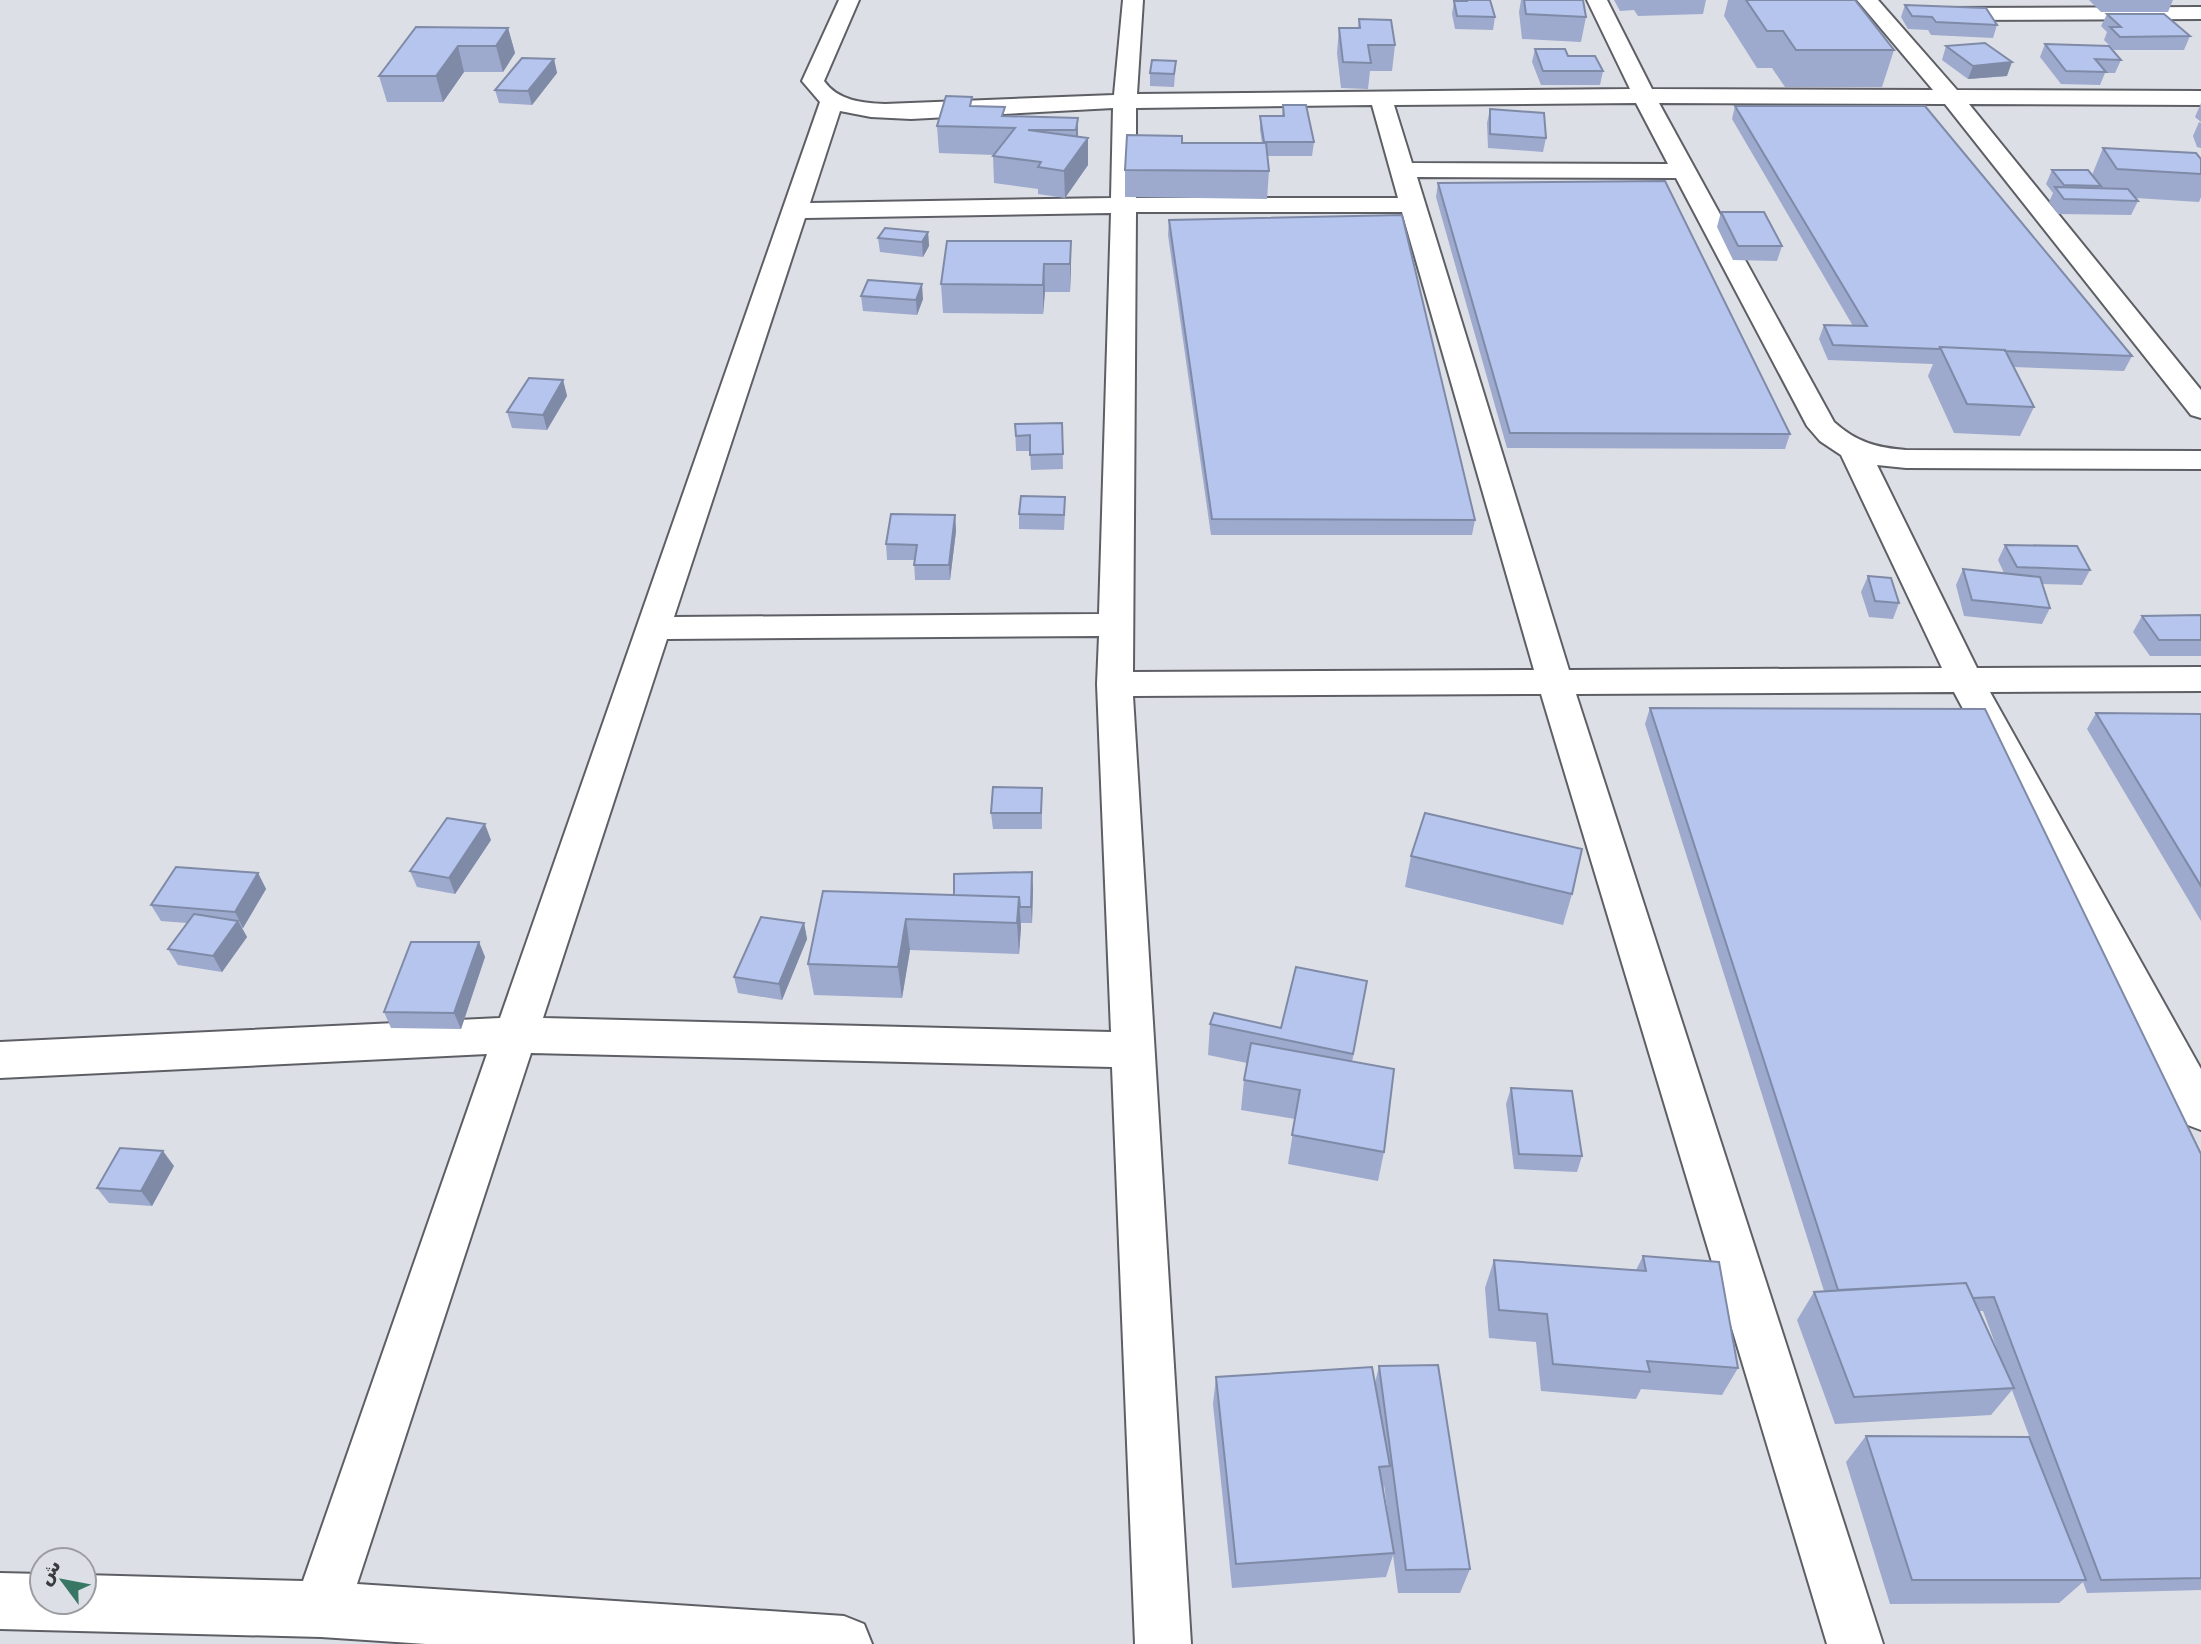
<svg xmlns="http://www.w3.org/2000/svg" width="2201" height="1644" font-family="'DejaVu Sans','Noto Naskh Arabic',sans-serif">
	<rect width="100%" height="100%" fill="#dddfe6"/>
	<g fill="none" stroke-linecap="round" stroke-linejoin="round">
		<!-- minor casing -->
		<g stroke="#5d5f65" stroke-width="4">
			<path id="minor" d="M839 0H859L824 81C838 101 863 103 885 104L1114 95 1123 0H1143L1137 94 1630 89 1587 0H1607L1652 89 1933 90 1857 0H1878L1957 90 2201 91V105L1969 104 2201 390V418L2191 415 1945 104 1659 103 1834 422C1856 442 1877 448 1906 450L2201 451V469L1906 468 1877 465 1977 668 2201 667V691L1990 692 2201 1069V1130L2185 1124 1954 692 1576 694 1883 1644H1827L1541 694 1133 696 1191 1644H1135L1112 1067 531 1053 357 1584 844 1616 864 1624 872 1644H426L321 1637 0 1629V1573L42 1574V1602H84V1575L303 1581 487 1054 0 1078V1042L500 1018 820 102 802 81ZM1636 103 1668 164 1412 163 1394 105ZM1372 105 1398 198H1136V108ZM1113 108 1111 198 810 203 840 111 871 117 911 119ZM1417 177 1676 178 1807 426 1820 441 1841 455 1942 668 1569 670ZM1136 212H1402L1534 670 1133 672ZM1111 213 1099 614 674 617 805 218ZM1099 636 1097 684 1111 1032 543 1018 667 639Z
				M2201 7V19L1937 20 1930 18 1927 14 1930 10 1937 8Z"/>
		</g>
		<!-- minor -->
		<use href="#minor" fill="#fff" fill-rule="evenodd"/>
	</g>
	<!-- wall -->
	<path fill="#9da9cd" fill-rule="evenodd" d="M1463 0H1490L1495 17 1493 30 1455 29 1452 14 1454 1H1463Z
		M1521 0H1583L1586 17 1581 42 1522 39 1519 12Z
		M1614 0H1706L1703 14 1638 16 1634 10 1620 11Z
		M1728 0H1855L1894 50 1882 87H1785L1772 68H1757L1724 16Z
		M2089 0H2173L2168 12H2101Z
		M1905 5 1997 25 1993 38 1931 35 1928 30 1908 29 1901 17Z
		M2107 14 2190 36 2184 50H2114L2104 40 2107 32 2101 26Z
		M1359 19 1395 45 1392 71H1370L1368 89 1341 88 1337 53 1339 28H1358Z
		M416 27 508 28 515 53 503 72H464L443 102H387L379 76Z
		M2045 44 2121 60 2115 73H2105L2100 85 2061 84 2040 57Z
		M1946 46 2007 76 1968 79 1942 60Z
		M1535 49 1568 56 1603 71 1600 85H1541L1532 62Z
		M554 59 557 73 532 105 499 103 495 90Z
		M1176 61 1174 87 1150 86V73Z
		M2201 103V122L2195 117Z
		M1283 105 1314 142 1312 156H1267L1269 171 1267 199 1125 197V170L1182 143H1262L1260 130V116H1282Z
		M973 106 1005 117 1078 118V136L1088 165 1065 198 1038 194V189L994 183 993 156 994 155 939 153 937 126Z
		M1735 106 2132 356 2124 371 2013 367 2034 407 2020 436 1954 433 1928 376 1933 364 1828 360 1819 339 1824 325 1853 326 1732 119Z
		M1490 109 1546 138 1543 152 1488 148 1487 123Z
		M2199 122 2201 123V148L2197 147 2193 136Z
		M2103 148 2201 159V197L2199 202 2136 198 2138 201 2131 215 2058 214 2049 202 2053 193 2046 184 2052 170 2092 175Z
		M1438 183 1790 434 1785 449 1507 448 1436 197Z
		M1721 212 1782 246 1777 261 1733 260 1717 227Z
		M1169 220 1475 520 1472 535H1211L1168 235Z
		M928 232 929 246 923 257 880 252 878 238Z
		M1071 241 1070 292H1045L1043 314 943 313 941 284Z
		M861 296 923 299 917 315 863 311Z
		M563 380 567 396 547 430 512 428 507 412Z
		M1062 423 1063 469 1031 470 1030 451H1016L1015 424Z
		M1065 497V512L1064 530 1019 529V514Z
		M955 515 956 531 950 580H915L914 560H887L886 544Z
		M2005 545 2090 570 2082 585 2042 584 2050 608 2042 624 1964 616 1956 585 1963 569 2004 573 1998 560Z
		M1868 576 1899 603 1893 619 1869 617 1861 592Z
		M2201 615V656H2150L2133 632 2142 616Z
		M1650 708 2201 1154V1590L2087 1593 2083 1582 2059 1603 1890 1604 1846 1462 1866 1436 2034 1449 2012 1390 1991 1415 1835 1424 1797 1320 1814 1292 1824 1291 1645 724ZM1979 1311H1983L2003 1365Z
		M2096 713 2201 714V921L2087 729Z
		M1042 788V829H993L991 813Z
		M491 840 455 894 417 887 410 871Z
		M1411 856 1572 894 1563 925 1405 887Z
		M258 873 266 889 243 928H242L247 937 222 972 178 965 168 949 187 923 161 921 151 905Z
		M1033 888 1032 923H1021L1019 954 910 950 902 998 814 995 808 964 954 895Z
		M804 923 807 939 782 1000 738 993 734 977Z
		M479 942 485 957 461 1029 391 1028 384 1012Z
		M1367 981 1352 1062 1384 1152 1378 1181 1288 1164 1295 1119 1241 1110 1244 1080 1247 1063 1208 1055 1210 1024 1281 1028Z
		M1511 1088 1582 1156 1577 1172 1514 1169 1506 1104Z
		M174 1166 152 1206 109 1203 97 1188Z
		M1643 1256 1738 1368 1722 1395 1641 1389 1636 1399 1541 1391 1536 1342 1489 1338 1485 1288 1494 1260 1636 1270Z
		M1379 1366 1470 1569 1460 1593H1398L1393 1555 1386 1577 1232 1588 1213 1404 1216 1377 1375 1383ZM1384 1485 1390 1530 1383 1490Z"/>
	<!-- shaded-wall -->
	<path fill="#7f8aa7" d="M508 28 515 53 503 72 496 46Z
		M458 46 464 72 443 102 436 76Z
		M554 59 557 73 532 105 528 91Z
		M2012 62 2007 76 1968 79 1973 66Z
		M1078 118V145L1088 138V165L1065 198 1064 171 1076 154V130Z
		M928 232 929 246 923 257 922 242Z
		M1071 241V270L1070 292V264Z
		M1044 264 1045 292 1043 314V285Z
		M922 284 923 299 917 315 916 300Z
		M563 380 567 396 547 430 543 415Z
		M955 515 956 531 950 580 949 565Z
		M485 824 491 840 455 894 449 878Z
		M1032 872 1033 888 1032 923 1031 907Z
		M258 873 266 889 243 928 235 912Z
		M1019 897 1021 928 1019 954 1017 923Z
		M906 919 910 950 902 998 898 967Z
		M238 921 247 937 222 972 213 956Z
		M804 923 807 939 782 1000 779 984Z
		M479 942 485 957 461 1029 454 1013Z
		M163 1151 174 1166 152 1206 141 1191Z"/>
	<!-- building -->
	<path fill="#b6c5ee" stroke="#7f8aa7" stroke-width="2" d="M1467 0H1490L1495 17 1457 16 1454 1H1467Z
		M1524 0H1583L1586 17 1526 14Z
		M1746 0H1855L1894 50H1796L1783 31H1767Z
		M1905 5 1986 8 1997 25 1936 22 1932 17 1912 16Z
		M2107 14H2164L2190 36 2120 37 2110 27H2121Z
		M1359 19 1391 20 1395 45H1368L1371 63 1343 62 1339 28H1360Z
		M416 27 508 28 496 46H458L436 76H379Z
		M1985 43 2012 62 1973 66 1946 46Z
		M2045 44 2109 46 2121 60 2095 59 2106 72 2066 71Z
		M1535 49H1565L1568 56H1595L1603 71H1543Z
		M522 58 554 59 528 91 495 90Z
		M1152 60 1176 61 1174 74 1150 73Z
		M946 96 972 97 970 106 1005 107 1002 116 1078 118 1076 130H1028L1088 138 1064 171 1038 167 1041 162 993 156 1015 128 937 126Z
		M1283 105H1306L1314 142H1264L1260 116H1284Z
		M1735 106H1925L2132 356 2005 351V350L1940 347 1939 349 1833 345 1824 325 1867 326Z
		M1490 109 1544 113 1546 138 1490 134Z
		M1127 135 1182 136V143H1266L1269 171 1125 170Z
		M2103 148 2196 153 2201 159V174L2117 169Z
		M2052 170H2088L2101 186 2064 185Z
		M1665 181 1790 434 1510 433 1438 183Z
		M2055 187 2128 189 2138 201 2064 199Z
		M1721 212H1764L1782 246H1738Z
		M1402 215 1475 520 1212 519 1169 220Z
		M885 228 928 232 922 242 878 238Z
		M947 241H1071L1070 264H1044L1043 285 941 284Z
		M868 280 922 284 916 300 861 296Z
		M1940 347 2005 350 2034 407 1967 404Z
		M529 378 563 380 543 415 507 412Z
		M1062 423 1063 454 1030 455V435L1016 436 1015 424Z
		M1021 496 1065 497 1064 515 1019 514Z
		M891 514 955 515 949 565H914L917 545 886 544Z
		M2005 545 2077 546 2090 570 2017 567Z
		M1963 569 2040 577 2050 608 1972 600Z
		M1868 576 1891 578 1899 603 1875 601Z
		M2201 615V640H2159L2142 616Z
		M1650 708 1985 709 2201 1154V1578L2101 1580 1994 1297 1973 1298 1966 1283 1838 1290Z
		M2096 713 2201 714V886Z
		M993 787 1042 788 1041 813H991Z
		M1425 813 1582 849 1572 894 1411 856Z
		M447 818 485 824 449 878 410 871Z
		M176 867 258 873 235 912 151 905Z
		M1032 872 1031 907H1020L1019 897 954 895V874Z
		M823 891 1019 897 1017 923 906 919 898 967 808 964Z
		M194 914 238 921 213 956 168 949Z
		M761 917 804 923 779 984 734 977Z
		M411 942H479L454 1013 384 1012Z
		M1296 967 1367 981 1353 1054 1210 1024 1214 1013 1281 1028Z
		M1251 1043 1394 1069 1384 1152 1292 1135 1300 1090 1244 1080Z
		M1511 1088 1572 1091 1582 1156 1519 1154Z
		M120 1148 163 1151 141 1191 97 1188Z
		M1643 1256 1719 1262 1738 1368 1647 1361 1650 1372 1553 1364 1547 1314 1499 1310 1494 1260 1646 1271Z
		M1966 1283 2014 1388 1854 1397 1814 1292Z
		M1438 1365 1470 1569 1406 1570 1379 1366Z
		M1372 1367 1390 1466 1379 1467 1394 1553 1236 1564 1216 1377Z
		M1866 1436 2029 1437 2086 1580H1912Z"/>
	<!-- north arrow -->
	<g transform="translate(63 1581) rotate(302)"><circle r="33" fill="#dddfe6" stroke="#9c9da3" stroke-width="2"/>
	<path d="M0-5L12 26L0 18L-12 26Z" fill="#387764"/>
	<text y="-10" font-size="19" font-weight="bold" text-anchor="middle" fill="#3a3b3e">ش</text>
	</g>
</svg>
